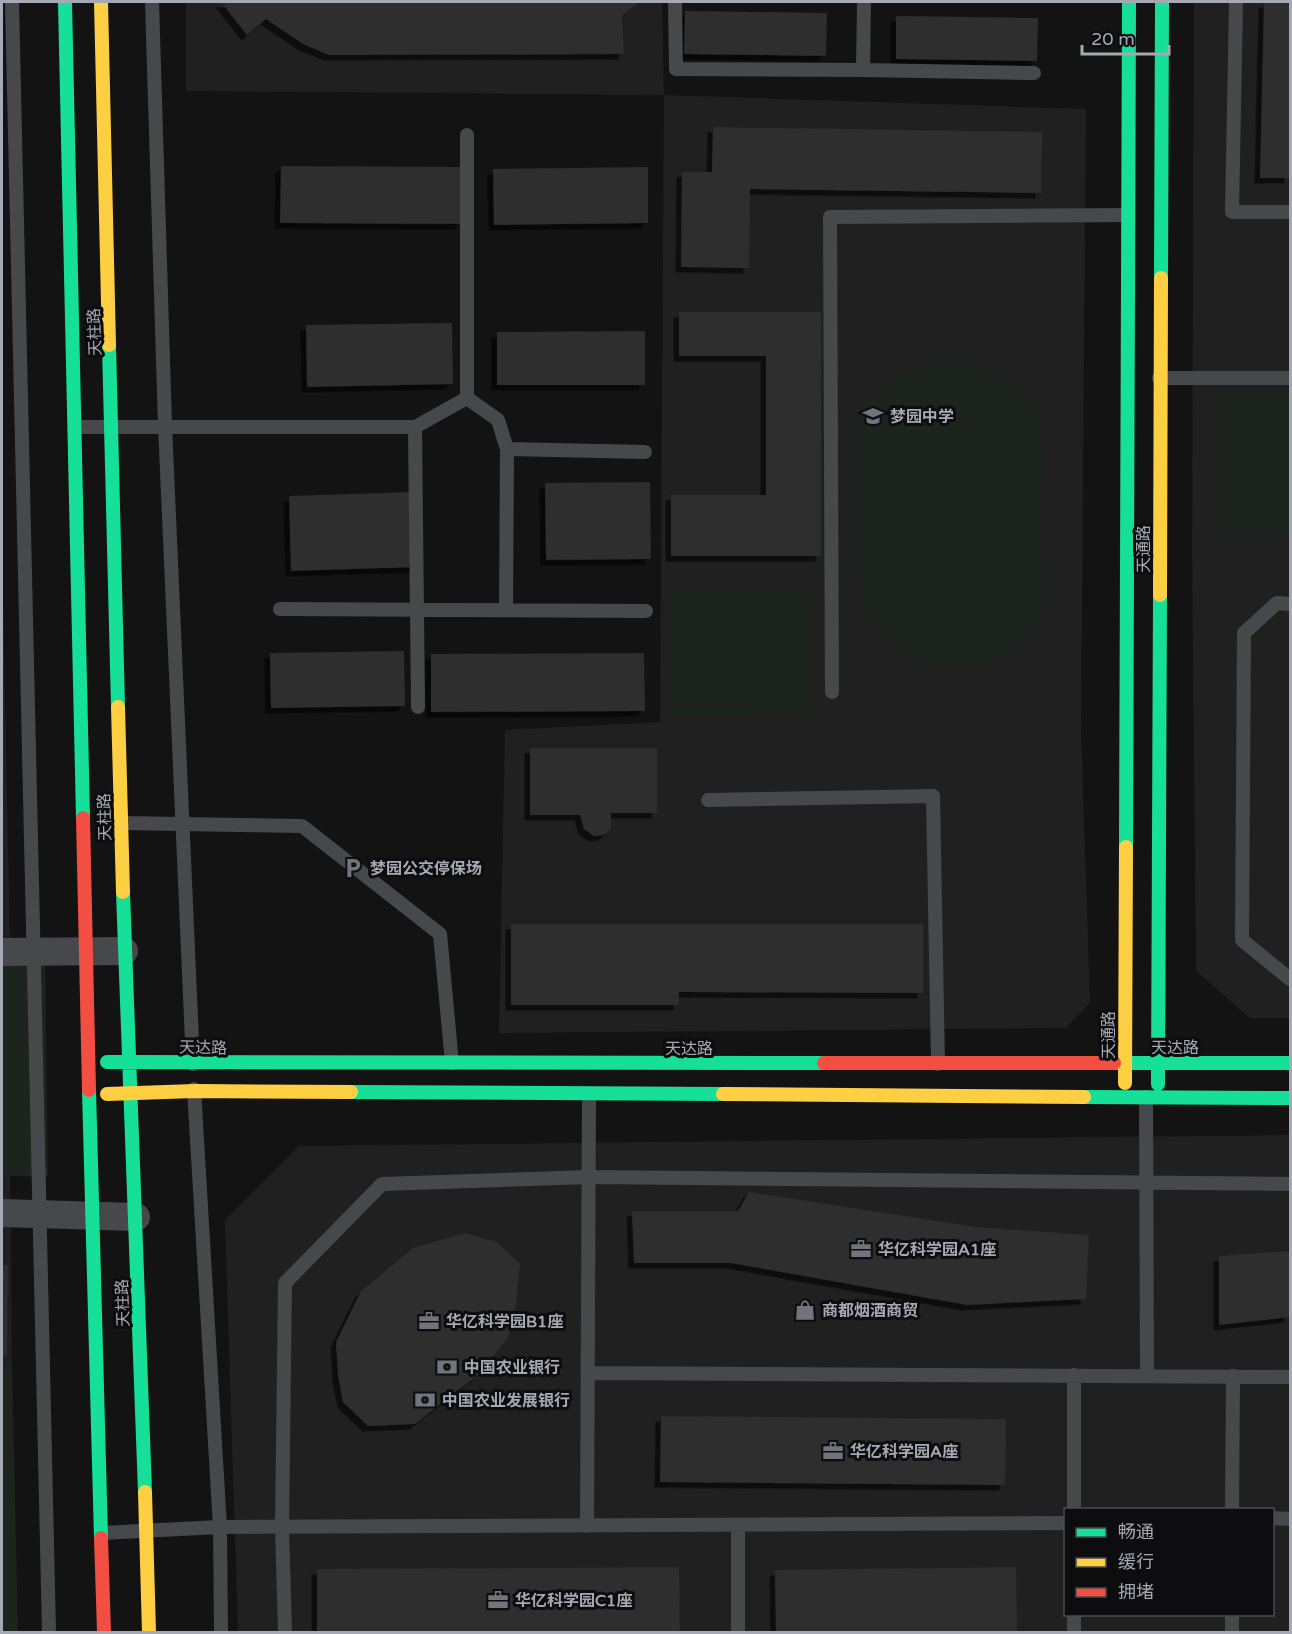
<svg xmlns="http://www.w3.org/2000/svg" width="1292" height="1634" font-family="'Varela Round','Noto Sans SC',sans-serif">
	<defs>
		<filter id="shadow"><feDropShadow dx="-5.5" dy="5.5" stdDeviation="0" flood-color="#0009"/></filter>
	</defs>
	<rect width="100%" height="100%" fill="#131313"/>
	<!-- built -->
	<path fill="#202021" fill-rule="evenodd" d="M186 2H662L664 95 1086 109 1081 728 1090 1003 1066 1028 499 1033 505 730 660 722 664 95 186 91Z
		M1194 2H1290V1018H1250L1196 971 1192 554Z
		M2 549 10 945H2Z
		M1290 1135V1632H238L225 1220 299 1146ZM1066 1510H1272V1614H1066Z
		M2 1176H10L12 1366 2 1365Z"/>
	<!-- green -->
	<path fill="#1d231d" d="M960 357C1000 371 1016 382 1042 417L1048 606 1022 646 983 670H935L899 658 870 627 857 604 854 424 875 387 915 363Z
		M1216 392 1290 393V538L1214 537Z
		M668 586 814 588 812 717 666 715Z
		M2 945 45 960 48 1176H2Z
		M2 1365 12 1366 18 1632H2Z"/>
	<!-- building -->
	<path fill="#2d2d2e" filter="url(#shadow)" d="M221 2H639L622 16 624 54 329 55 303 44 266 19 247 35Z
		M1264 2H1290V178H1260Z
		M685 11 827 13 826 56 684 54Z
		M896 16 1038 18 1037 61 896 59Z
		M713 127 1042 132 1041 193 750 189 749 268 681 267 682 172H712Z
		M281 166 463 167 462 224 280 223Z
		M648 167V223L494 225 493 169Z
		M679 312H821V556H671V495H766V356H679Z
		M452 323 453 384 307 387 306 325Z
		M645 331V385H497V332Z
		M650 482 651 559 546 560 545 483Z
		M413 492 416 567 291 571 289 496Z
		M404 651 405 706 271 708 270 653Z
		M644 653 645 711 431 712V654Z
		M530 748H657V813H611V829L604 835 594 836 584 829 580 815H530Z
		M511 924H923V993L679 992V1005H511Z
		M749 1192 976 1227 1089 1235 1086 1299 967 1305 731 1263H634L632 1211H738Z
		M465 1233 497 1242 520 1264 516 1305 508 1338 478 1375 415 1424 368 1426 343 1402 338 1375 336 1342 361 1291 413 1248Z
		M1290 1251V1317L1219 1325V1256Z
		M2 1265H8L7 1355H2Z
		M661 1416 1006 1419 1005 1485 660 1482Z
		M679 1567 680 1632H317V1569Z
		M1016 1567 1017 1632H776L775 1570Z"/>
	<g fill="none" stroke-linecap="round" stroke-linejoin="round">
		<!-- lane -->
		<path stroke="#47484b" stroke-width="14" d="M12 2 49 1632
			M152 2 165 425 193 1064
			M675 2 676 69 863 70 864 2
			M1236 2 1232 212H1290
			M863 70 1034 73
			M1159 378H1290
			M467 398 498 420 507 449 506 610
			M76 427H415
			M507 449 645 452
			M1290 604 1277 603 1244 633 1242 940 1290 979
			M280 609 646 611
			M832 692 830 217 1128 215
			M418 707 415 427 467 398V135
			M708 800 933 796 938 1064
			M121 823 302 826 440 934 452 1063
			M194 1089 220 1527 221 1632
			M1146 1097 1147 1376
			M588 1373 1290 1377
			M1074 1375V1510
			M1232 1510 1233 1376
			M1272 1518 1290 1519
			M738 1525V1632
			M587 1526 589 1094
			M101 1533 220 1527 1066 1523
			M1074 1614V1632
			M285 1632 282 1527 285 1283 382 1184 589 1177 1290 1184
			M1232 1632V1614"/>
		<!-- street -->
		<path stroke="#47484b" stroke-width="28" d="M2 952 124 951
			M2 1213 136 1217"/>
		<!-- fast -->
		<path stroke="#16e098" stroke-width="14" d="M65 2 83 818
			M1161 278 1162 2
			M109 345 118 707
			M1126 847 1129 2
			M123 892 145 1492
			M107 1062 824 1063
			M1114 1063H1290
			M1158 1084 1160 595
			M89 1090 101 1538
			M351 1092 723 1094
			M1084 1097 1290 1098"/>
		<!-- slow -->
		<path stroke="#ffcf43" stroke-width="14" d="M101 2 109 345
			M1160 595 1161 278
			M118 707 123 892
			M1125 1083 1126 847
			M107 1094 195 1091 351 1092
			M723 1094 1084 1097
			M145 1492 149 1632"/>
		<!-- jam -->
		<path stroke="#f24e42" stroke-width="14" d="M83 818 89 1090
			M824 1063H1114
			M101 1538 104 1632"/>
	</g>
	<!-- icons -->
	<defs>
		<g id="school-bare" transform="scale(1.62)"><path d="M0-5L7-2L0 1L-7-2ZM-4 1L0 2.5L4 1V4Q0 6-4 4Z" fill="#71747c" stroke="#0d0d0f" stroke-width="2.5" paint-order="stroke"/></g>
		<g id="parking-bare" transform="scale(1.62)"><path d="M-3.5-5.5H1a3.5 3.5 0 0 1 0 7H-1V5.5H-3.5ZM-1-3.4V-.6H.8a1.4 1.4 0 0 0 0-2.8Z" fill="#71747c" stroke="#0d0d0f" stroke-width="2.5" paint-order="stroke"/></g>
		<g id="office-bare" transform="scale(1.62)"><path d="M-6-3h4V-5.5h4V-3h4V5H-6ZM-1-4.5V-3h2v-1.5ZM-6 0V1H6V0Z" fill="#71747c" stroke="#0d0d0f" stroke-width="2.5" paint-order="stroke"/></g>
		<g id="shop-bare" transform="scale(1.62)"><path d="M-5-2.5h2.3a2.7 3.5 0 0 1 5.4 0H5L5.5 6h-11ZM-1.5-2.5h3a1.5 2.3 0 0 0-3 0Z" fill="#71747c" stroke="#0d0d0f" stroke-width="2.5" paint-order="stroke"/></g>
		<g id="bank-bare" transform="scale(1.62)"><path d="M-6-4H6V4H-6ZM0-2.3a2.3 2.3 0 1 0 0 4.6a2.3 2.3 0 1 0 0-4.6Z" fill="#71747c" stroke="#0d0d0f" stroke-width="2.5" paint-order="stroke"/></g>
	</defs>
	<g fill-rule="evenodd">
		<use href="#school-bare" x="873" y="416"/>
		<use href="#parking-bare" x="353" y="868"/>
		<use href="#office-bare" x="861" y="1249"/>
		<use href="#shop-bare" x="805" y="1310"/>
		<use href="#office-bare" x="429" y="1321"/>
		<use href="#bank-bare" x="447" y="1367"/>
		<use href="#bank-bare" x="425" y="1400"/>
		<use href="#office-bare" x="833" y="1451"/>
		<use href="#office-bare" x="498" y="1600"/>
	</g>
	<g text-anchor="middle" stroke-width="6" stroke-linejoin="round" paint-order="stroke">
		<!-- street labels -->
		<g font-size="16" fill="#a4a9b4" stroke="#0d0d0f">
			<text transform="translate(94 332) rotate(-92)" y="6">天柱路</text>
			<text transform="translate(1143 549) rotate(-90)" y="6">天通路</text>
			<text transform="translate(104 817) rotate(-91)" y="6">天柱路</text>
			<text transform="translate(1108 1035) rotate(-90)" y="6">天通路</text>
			<text transform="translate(203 1047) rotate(1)" y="6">天达路</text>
			<text x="1175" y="1053">天达路</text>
			<text x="689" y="1054">天达路</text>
			<text transform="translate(122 1303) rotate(-92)" y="6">天柱路</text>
		</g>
		<!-- poi labels -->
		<g font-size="16" font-weight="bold" fill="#a4a9b4" stroke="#0d0d0f" text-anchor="start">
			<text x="890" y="422">梦园中学</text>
			<text x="370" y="874">梦园公交停保场</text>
			<text x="878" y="1255">华亿科学园A1座</text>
			<text x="822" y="1316">商都烟酒商贸</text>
			<text x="446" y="1327">华亿科学园B1座</text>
			<text x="464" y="1373">中国农业银行</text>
			<text x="442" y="1406">中国农业发展银行</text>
			<text x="850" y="1457">华亿科学园A座</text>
			<text x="515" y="1606">华亿科学园C1座</text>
		</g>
	</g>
	<!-- border -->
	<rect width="1292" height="1634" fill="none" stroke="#a4a9b4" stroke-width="6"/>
	<!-- legend -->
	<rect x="1064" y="1508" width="210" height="108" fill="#0d0d0f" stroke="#494b51" stroke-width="1.5"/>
	<rect x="1076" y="1528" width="30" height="9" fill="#16e098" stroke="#494b51" stroke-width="1.5"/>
	<text x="1118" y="1538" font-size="18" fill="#a4a9b4">畅通</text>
	<rect x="1076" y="1558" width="30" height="9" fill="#ffcf43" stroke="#494b51" stroke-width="1.5"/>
	<text x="1118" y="1568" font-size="18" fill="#a4a9b4">缓行</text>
	<rect x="1076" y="1588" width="30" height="9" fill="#f24e42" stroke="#494b51" stroke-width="1.5"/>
	<text x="1118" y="1598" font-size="18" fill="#a4a9b4">拥堵</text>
	<!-- scale -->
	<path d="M1082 45v9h87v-9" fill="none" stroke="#a4a9b4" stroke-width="3"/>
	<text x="1091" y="45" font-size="18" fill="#a4a9b4" stroke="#0d0d0f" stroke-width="4.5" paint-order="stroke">20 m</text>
</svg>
